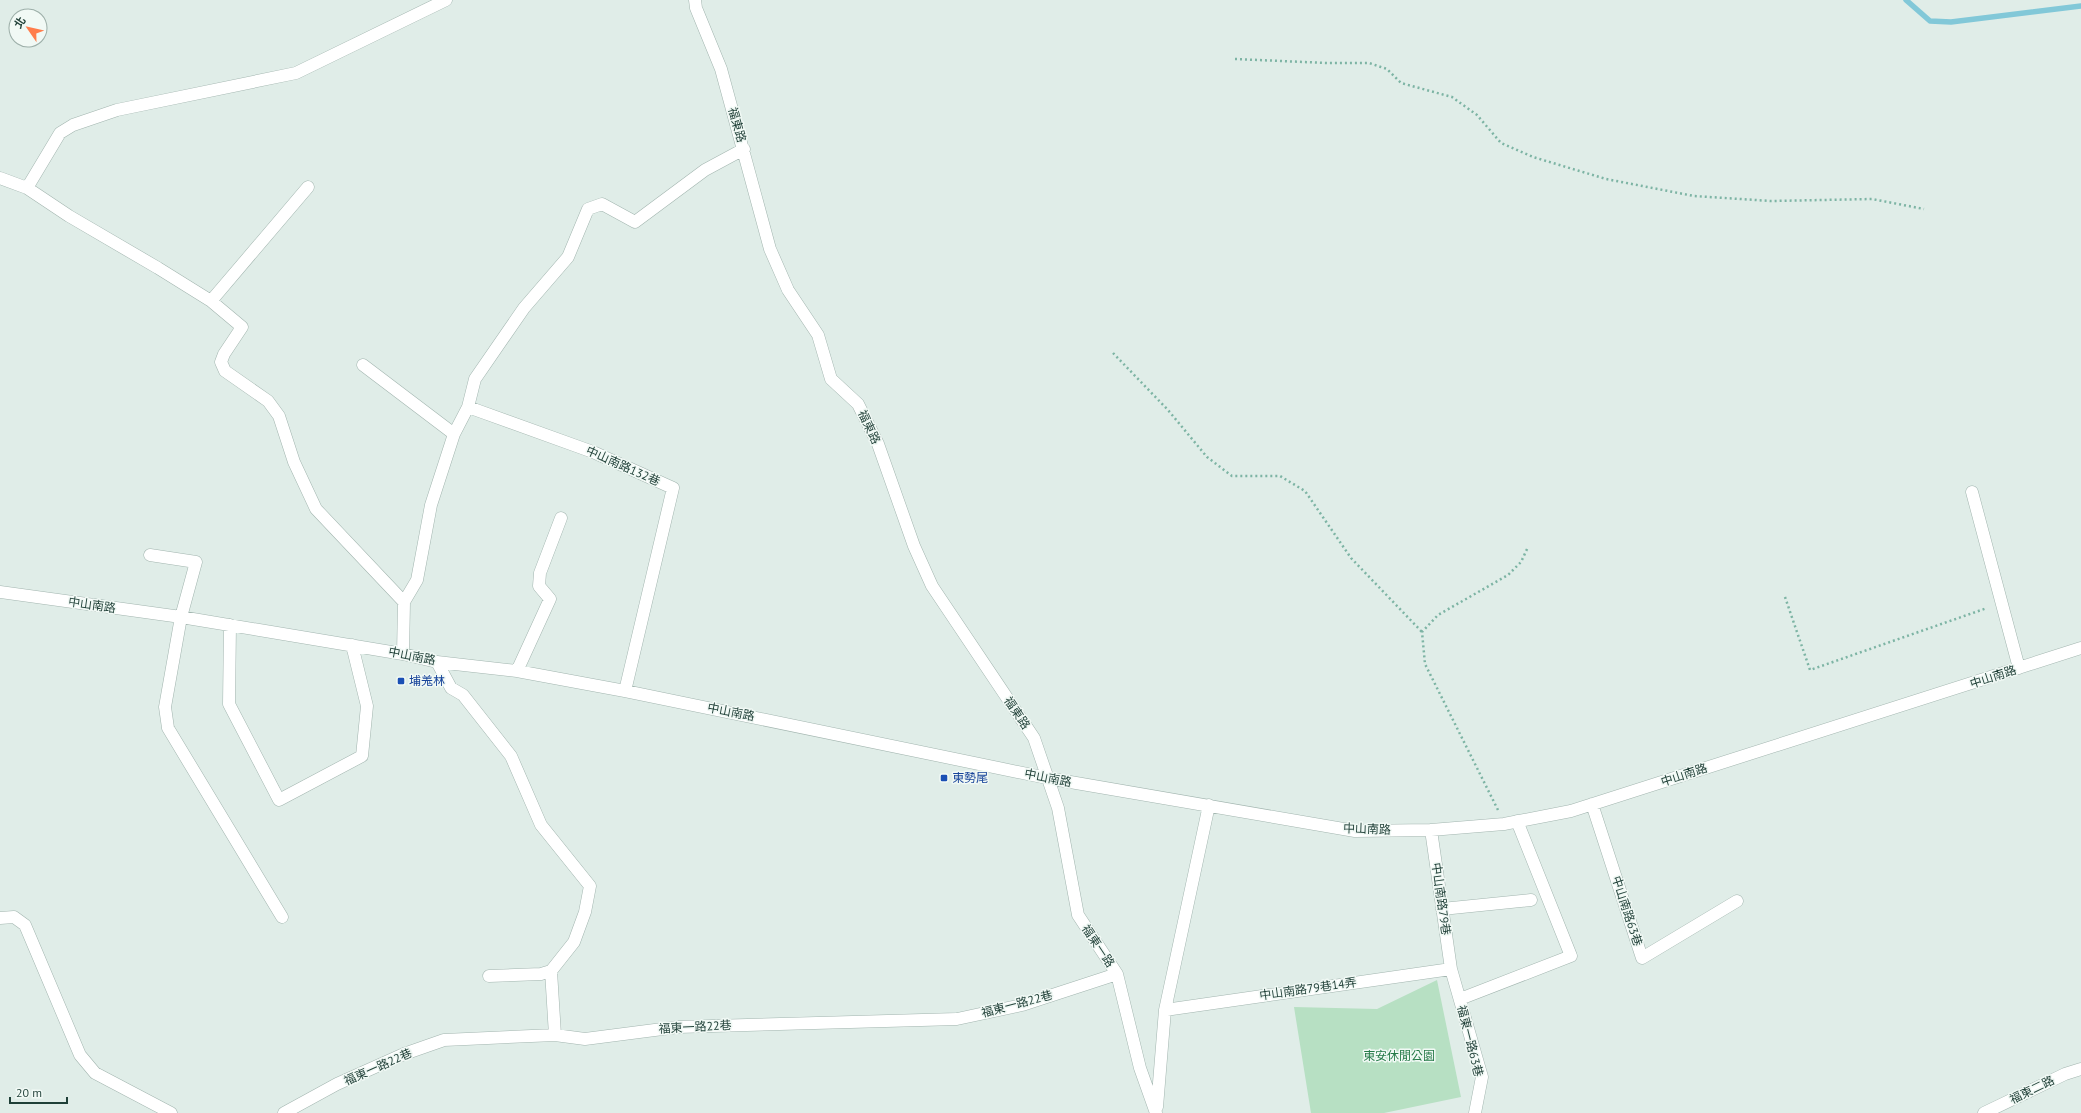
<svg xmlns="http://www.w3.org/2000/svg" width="2081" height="1113" font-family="'PT Sans','Noto Sans TC',sans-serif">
	<rect width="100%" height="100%" fill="#e0ede8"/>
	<!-- green -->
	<path fill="#b7e0c3" d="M1437 980 1461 1097 1384 1113H1311L1294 1007 1377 1009Z"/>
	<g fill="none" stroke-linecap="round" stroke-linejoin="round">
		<!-- stream -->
		<path stroke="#82c8d8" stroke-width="5.5" d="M1906 0 1930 21 1951 22 2081 6"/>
		<!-- minor casing -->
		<g stroke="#a2b5af" stroke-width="13">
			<path id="minor" d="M695 0 696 8 721 69 770 249 788 290 818 335 831 379 858 404 878 444 914 546 932 586 1034 738 1058 808 1078 915 1117 974 1140 1068 1156 1113
				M0 178 27 188 69 216 158 268 211 301 242 327 224 354 221 362 225 371 268 401 279 416 294 462 316 509 404 602 403 654
				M27 188 60 133 73 125 117 110 296 73 446 0
				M211 301 308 187
				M363 365 454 434
				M468 407 593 452 673 488 625 691
				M1972 492 2019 668
				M150 555 196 562 181 617 165 707 168 728 282 917
				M0 592 181 617 403 654 437 662 517 671 625 691 1047 778 1355 831 1431 830 1504 824 1571 811 2081 648
				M404 602 417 580 431 505 454 434 468 407 475 379 524 308 568 257 588 209 602 204 635 222 705 170 744 149
				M230 625 229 704 279 800 362 756 367 706 352 645
				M437 662 451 688 463 695 511 756 541 825 590 886 585 912 574 942 551 971 541 974 489 976
				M517 671 550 599 539 586 540 573 561 518
				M1592 804 1642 958 1737 901
				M1431 830 1451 969 1482 1077 1475 1113
				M1442 909 1531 900
				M0 918 14 917 25 925 80 1055 95 1073 171 1113
				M551 971 555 1035
				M1460 999 1571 956 1517 821
				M1165 1010 1451 969
				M1157 1107 1165 1010 1209 805
				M284 1113 337 1084 404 1054 444 1040 555 1035 585 1039 678 1027 957 1019 1022 1005 1117 974
				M1984 1113 2065 1074 2081 1069"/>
		</g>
		<!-- path -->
		<path stroke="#7db4a4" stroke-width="2.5" stroke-dasharray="2 3" stroke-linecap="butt" d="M1235 59 1327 63H1369L1387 69 1401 83 1452 97 1477 115 1501 143 1533 157 1606 179 1694 196 1771 201 1872 199 1924 209
			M1113 353 1168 410 1207 457 1232 476H1280L1305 491 1351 558 1422 632
			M1785 597 1810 670 1987 608
			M1498 810 1425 664 1422 632 1438 615 1508 575 1521 562 1528 547"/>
		<!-- minor -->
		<use href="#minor" stroke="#fff" stroke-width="12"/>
	</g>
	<!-- markers -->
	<g fill="#1a4fb4" stroke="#f1f9f5" stroke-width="1.5">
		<rect x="397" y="677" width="8" height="8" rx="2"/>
		<rect x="940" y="774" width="8" height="8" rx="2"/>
	</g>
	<g text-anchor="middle" stroke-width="3" stroke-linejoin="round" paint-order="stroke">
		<!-- street labels -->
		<g font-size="12" fill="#1f3f37" stroke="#f1f9f5">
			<text transform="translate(737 125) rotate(74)" y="4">福東路</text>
			<text transform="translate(869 427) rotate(65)" y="4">福東路</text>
			<text transform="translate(623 466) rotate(24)" y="4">中山南路132巷</text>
			<text transform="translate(92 605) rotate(8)" y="4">中山南路</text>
			<text transform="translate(412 656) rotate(11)" y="4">中山南路</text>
			<text transform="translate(1993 677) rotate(-18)" y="4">中山南路</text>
			<text transform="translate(731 712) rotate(11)" y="4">中山南路</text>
			<text transform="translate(1017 713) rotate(56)" y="4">福東路</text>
			<text transform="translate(1684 775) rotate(-18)" y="4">中山南路</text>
			<text transform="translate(1048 778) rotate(11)" y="4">中山南路</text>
			<text transform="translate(1367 829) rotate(2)" y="4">中山南路</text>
			<text transform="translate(1441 899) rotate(82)" y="4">中山南路79巷</text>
			<text transform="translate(1627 911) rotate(72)" y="4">中山南路63巷</text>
			<text transform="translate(1098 946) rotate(56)" y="4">福東一路</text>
			<text transform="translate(1308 989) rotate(-8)" y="4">中山南路79巷14弄</text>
			<text transform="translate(1017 1004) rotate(-15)" y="4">福東一路22巷</text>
			<text transform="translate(695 1027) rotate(-3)" y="4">福東一路22巷</text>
			<text transform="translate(1470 1041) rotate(76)" y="4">福東一路63巷</text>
			<text transform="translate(378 1067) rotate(-24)" y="4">福東一路22巷</text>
			<text transform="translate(2032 1090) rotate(-26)" y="4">福東二路</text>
		</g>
		<!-- transit labels -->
		<g font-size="12" fill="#164399" stroke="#f1f9f5" text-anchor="start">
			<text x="409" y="685">埔羗林</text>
			<text x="952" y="782">東勢尾</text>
		</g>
		<!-- park labels -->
		<g font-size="12" fill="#257a48" stroke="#f1f9f5">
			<text x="1399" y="1060">東安休閒公園</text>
		</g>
	</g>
	<!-- north arrow -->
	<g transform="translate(28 28) rotate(304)"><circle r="19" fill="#f1f9f5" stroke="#9dafa9"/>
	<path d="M0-3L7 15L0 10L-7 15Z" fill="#ff7d4c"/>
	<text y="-6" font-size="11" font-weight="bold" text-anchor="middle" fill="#1f3f37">北</text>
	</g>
	<!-- scale -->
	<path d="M10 1097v6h57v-6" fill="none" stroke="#1f3f37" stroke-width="2"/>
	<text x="16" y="1097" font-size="12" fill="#1f3f37" stroke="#f1f9f5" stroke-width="3" paint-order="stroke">20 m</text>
</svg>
